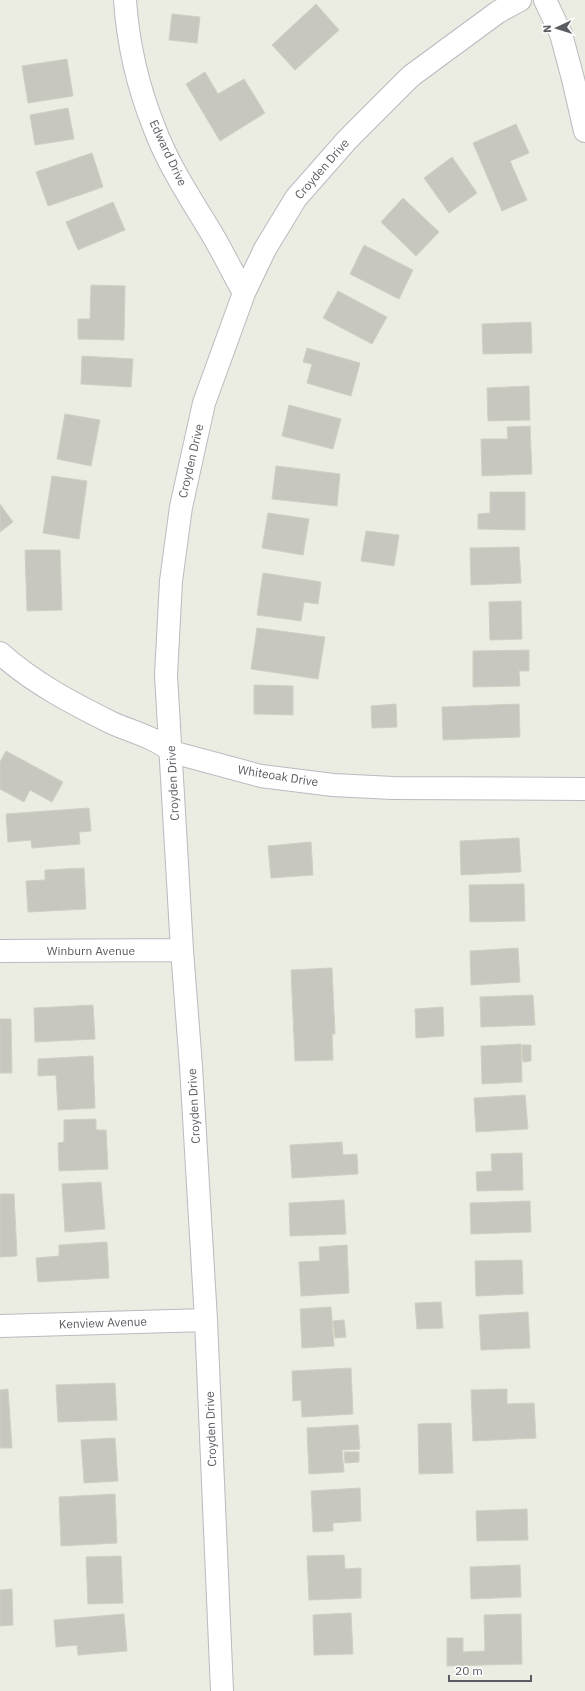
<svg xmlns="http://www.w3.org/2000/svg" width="585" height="1691" font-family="'IBM Plex Sans',sans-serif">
	<rect width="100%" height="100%" fill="#ebece2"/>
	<!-- building -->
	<path fill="#c8c7bf" stroke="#d0d0c1" d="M316 4 339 30 295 70 272 45Z
		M172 14 200 17 197 43 169 40Z
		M67 59 73 96 28 103 22 66Z
		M205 72 218 94 244 79 265 113 220 141 186 84Z
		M68 108 74 139 35 145 30 115Z
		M516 124 529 153 510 161 527 200 502 211 473 143Z
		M92 153 103 187 48 206 36 172Z
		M452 157 477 193 449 213 424 178Z
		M403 198 439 232 416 256 381 222Z
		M113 202 125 230 78 250 66 222Z
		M364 245 413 270 399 299 350 274Z
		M91 285 125 286 124 340 78 339V319H90Z
		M338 291 387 317 372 344 323 318Z
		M531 322 532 353 483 354 482 324Z
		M307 348 360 363 351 396 307 383 312 364 303 362Z
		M82 356 133 359 131 387 81 384Z
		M529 386 530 420 488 421 487 388Z
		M289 405 341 419 333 449 282 436Z
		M65 414 100 420 91 466 57 459Z
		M530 426 532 474 482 476 481 439H508L507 427Z
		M276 466 340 474 337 506 272 499Z
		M52 476 87 481 79 539 43 533Z
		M490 492H525V530L478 529V514L490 513Z
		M0 504 13 522 0 532Z
		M268 513 309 519 303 555 262 548Z
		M366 531 399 535 394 566 361 561Z
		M519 547 521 583 471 585 470 548Z
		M25 550H60L62 610 27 611Z
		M263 573 321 582 318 604 304 602 301 621 257 615Z
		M521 601 522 639 490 640 489 602Z
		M257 628 325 637 318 679 251 669Z
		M529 650V671H519L520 686 473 687V651Z
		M254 685 293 686V715L254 714Z
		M396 704 397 727 372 728 371 706Z
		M519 704 520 737 443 740 442 707Z
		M6 751 63 782 52 802 30 790 24 802 0 789V762Z
		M89 808 91 831 79 832 80 844 32 848 31 840 8 842 6 814Z
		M519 838 521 872 461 875 460 841Z
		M311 842 313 875 271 878 268 846Z
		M84 868 86 909 28 912 26 881 45 880V870Z
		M524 884 525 921 470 922 469 885Z
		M518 948 520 982 471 985 470 951Z
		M332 968 335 1034H332L333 1060 295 1061 291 970Z
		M533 995 535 1025 481 1027 480 997Z
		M93 1005 95 1039 35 1042 34 1008Z
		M443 1007 444 1036 416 1038 415 1009Z
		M0 1019H11L12 1073H0Z
		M521 1044 522 1082 482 1084 481 1046Z
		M522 1045H531V1061L523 1062Z
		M93 1056 95 1108 58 1110 56 1075 38 1076V1059Z
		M525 1095 528 1129 476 1132 474 1098Z
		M96 1119V1130H106L108 1169 59 1171 58 1143 64 1142V1120Z
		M342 1142 343 1155 357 1154 358 1174 292 1178 290 1145Z
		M522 1153 523 1190 477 1191 476 1172 492 1171 491 1154Z
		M101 1182 105 1229 65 1232 62 1184Z
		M0 1194H14L17 1256 0 1257Z
		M344 1200 346 1234 290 1236 289 1203Z
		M530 1201 531 1232 471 1234 470 1203Z
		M107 1242 109 1278 38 1282 36 1258 59 1256V1245Z
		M347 1245 349 1293 301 1296 299 1262 320 1261 319 1247Z
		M522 1260 523 1294 476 1296 475 1261Z
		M441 1302 443 1328 417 1329 415 1303Z
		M331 1307 334 1346 302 1348 300 1309Z
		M528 1312 530 1348 481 1350 479 1315Z
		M344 1320 346 1337 335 1338 333 1321Z
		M351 1368 353 1414 302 1417 301 1400 293 1401 292 1371Z
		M115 1383 117 1420 58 1422 56 1385Z
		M8 1389 12 1448H0V1390Z
		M507 1389V1404L534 1403 536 1438 473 1441 471 1390Z
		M451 1423 453 1473 419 1474 418 1424Z
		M358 1425 360 1449 342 1450 344 1472 309 1474 307 1428Z
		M115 1438 118 1481 84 1483 81 1440Z
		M344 1452H359V1462L345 1463Z
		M360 1488 361 1521 333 1523V1531L313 1532 311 1491Z
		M115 1494 117 1543 61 1546 59 1497Z
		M527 1509 528 1540 477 1541 476 1511Z
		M344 1555 345 1569 361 1568V1598L309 1600 307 1556Z
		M121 1556 123 1603 88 1604 86 1557Z
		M520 1565 521 1597 471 1599 470 1567Z
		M12 1589 13 1625 0 1626V1590Z
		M351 1613 353 1654 314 1655 313 1615Z
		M124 1614 127 1651 78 1655 77 1645 56 1647 54 1620Z
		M521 1614 522 1664 447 1666V1638H463V1652L485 1651 484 1615Z"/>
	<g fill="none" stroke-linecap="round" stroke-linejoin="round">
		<!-- minor casing -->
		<g stroke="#babac0" stroke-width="24">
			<path id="minor" d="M125 0C128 43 138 87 154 127 168 165 191 199 212 234 223 253 233 273 244 293
				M545 0 561 34 573 79 585 131
				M0 653C33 683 72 703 112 723 132 732 155 737 172 752L261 776 333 785 393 788 585 789
				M0 951 182 950
				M0 1326 206 1320
				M222 1691 206 1320 191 1066 182 950 166 675 171 581 181 507 204 403 244 293 265 249 296 198 347 140 411 76 498 12 520 0"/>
		</g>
		<!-- minor -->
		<use href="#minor" stroke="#fff" stroke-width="22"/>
	</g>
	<g text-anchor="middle" stroke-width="4" stroke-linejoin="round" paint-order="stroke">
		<!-- street labels -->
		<g font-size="12" fill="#5b5c62" stroke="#fff">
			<text transform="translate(168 153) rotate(65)" y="4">Edward Drive</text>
			<text transform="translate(322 169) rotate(-49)" y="4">Croyden Drive</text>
			<text transform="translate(191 461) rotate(-77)" y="4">Croyden Drive</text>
			<text transform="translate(278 776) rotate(9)" y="4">Whiteoak Drive</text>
			<text transform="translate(173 783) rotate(-93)" y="4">Croyden Drive</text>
			<text x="91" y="955">Winburn Avenue</text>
			<text transform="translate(194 1106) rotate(-93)" y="4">Croyden Drive</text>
			<text transform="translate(103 1323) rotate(-2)" y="4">Kenview Avenue</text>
			<text transform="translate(211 1429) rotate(-92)" y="4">Croyden Drive</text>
		</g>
	</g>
	<!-- north arrow -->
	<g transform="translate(557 28) rotate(266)" stroke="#ffffff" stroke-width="3" paint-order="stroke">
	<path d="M0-3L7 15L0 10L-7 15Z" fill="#5b5c62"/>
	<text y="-6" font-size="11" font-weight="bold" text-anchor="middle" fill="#5b5c62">N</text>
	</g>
	<!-- scale -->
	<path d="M449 1675v6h82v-6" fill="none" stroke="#5b5c62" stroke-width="2"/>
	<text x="455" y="1675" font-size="12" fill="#5b5c62" stroke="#ffffff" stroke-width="3" paint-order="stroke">20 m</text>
</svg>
